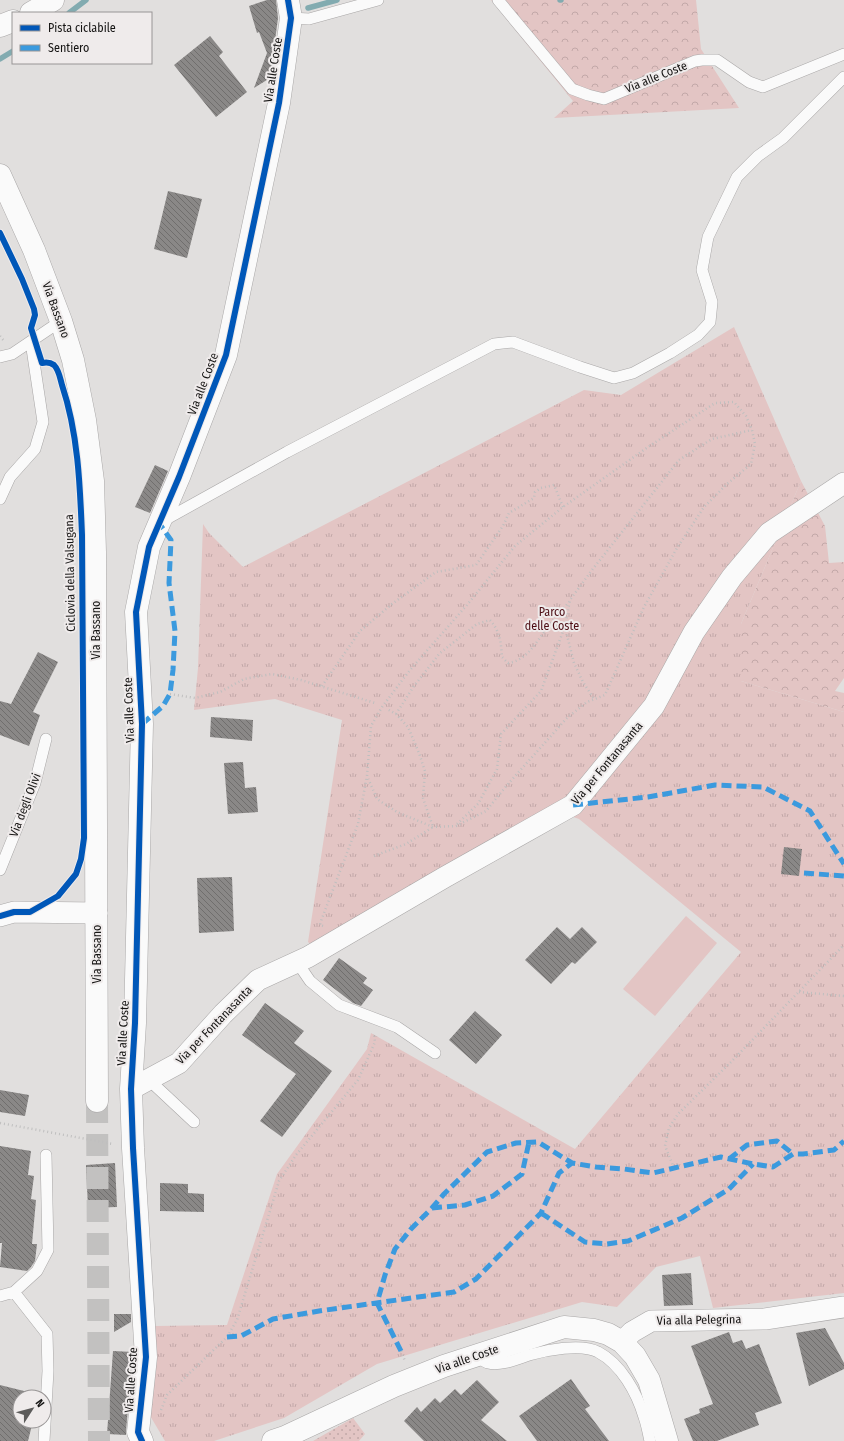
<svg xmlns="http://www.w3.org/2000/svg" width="844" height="1441" font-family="'Fira Sans Condensed',sans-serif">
	<defs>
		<pattern id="grass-dots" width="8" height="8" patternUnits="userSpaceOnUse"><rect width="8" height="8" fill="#e3c5c4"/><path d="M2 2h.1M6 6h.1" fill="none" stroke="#c2a8a8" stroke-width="1.8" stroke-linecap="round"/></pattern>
		<pattern id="forest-crowns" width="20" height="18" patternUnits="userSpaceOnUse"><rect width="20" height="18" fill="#e3c5c4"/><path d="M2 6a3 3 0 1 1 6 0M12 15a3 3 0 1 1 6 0" fill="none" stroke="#c2a8a8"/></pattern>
		<pattern id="park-tufts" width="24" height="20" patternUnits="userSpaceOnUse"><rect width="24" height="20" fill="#e3c5c4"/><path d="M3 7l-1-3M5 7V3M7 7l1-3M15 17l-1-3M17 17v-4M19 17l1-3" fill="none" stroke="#c2a8a8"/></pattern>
		<pattern id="building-back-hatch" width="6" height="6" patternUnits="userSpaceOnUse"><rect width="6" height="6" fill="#8a8887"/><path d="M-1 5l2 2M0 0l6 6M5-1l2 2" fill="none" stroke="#706e6d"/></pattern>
	</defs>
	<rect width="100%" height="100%" fill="#e1dfde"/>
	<!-- grass -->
	<path fill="url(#grass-dots)" d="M353 1418 365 1434 359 1441H313Z"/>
	<!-- forest -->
	<path fill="url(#forest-crowns)" d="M491 0H696L701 49 739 108 554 118 573 101Z
		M801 481 825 526 829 563 844 562V678L835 691 844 693V712L741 681V624Z"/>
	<!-- park -->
	<path fill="url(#park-tufts)" d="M734 327 801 481 741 624V681L844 712V1293L713 1308 700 1256 656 1267 617 1307 582 1302 377 1364 284 1418 214 1441H165L149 1414 152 1359 155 1326 227 1325 277 1174 367 1049 371 1033 575 1149 741 952 579 819 548 808 315 948 308 942 342 720 275 699 194 710 198 668 203 524 209 533 243 567 584 390 621 395Z"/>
	<!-- garden -->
	<path fill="#e3c5c4" d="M686 916 717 943 655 1016 623 989Z"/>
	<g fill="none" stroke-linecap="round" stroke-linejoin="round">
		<!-- stream -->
		<path stroke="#82abb0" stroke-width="5.5" d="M560 0H561
			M308 8 337 0
			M69 13 86 0
			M0 59 13 51"/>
	</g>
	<!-- building -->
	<path fill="url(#building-back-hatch)" d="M267 0H276L278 18 270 78 254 88 267 53 259 32 257 33 249 6Z
		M210 36 223 52 219 56 247 92 216 117 174 65Z
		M168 191 202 199 187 258 154 249Z
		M155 465 168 471 150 513 135 507Z
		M38 652 58 662 33 712 40 715 29 746 0 735V701L11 704Z
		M211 717 253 720 252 741 210 737Z
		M243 762 245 788 256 787 258 812 228 814 224 763Z
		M784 847 802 849 799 876 781 874Z
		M232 877 234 931 199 933 197 878Z
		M557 927 570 939 582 927 597 942 575 964 572 962 551 984 525 960Z
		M339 958 367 978 363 983 373 990 361 1006 353 1003 323 980Z
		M265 1003 304 1031 294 1043 332 1071 282 1137 260 1121 296 1074 242 1035Z
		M475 1011 502 1035 476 1064 449 1040Z
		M0 1090 29 1095 25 1116 0 1112Z
		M0 1146 31 1151 28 1175 34 1176 31 1199 36 1200 32 1244H37L35 1261 31 1267 27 1271 0 1267 2 1243H0Z
		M115 1163 117 1207 88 1208 86 1165Z
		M160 1183 188 1184V1193L204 1194V1212L160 1211Z
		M691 1273 693 1305 664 1306 662 1275Z
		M114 1314H131V1322L114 1332Z
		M825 1328 844 1363V1369L809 1386 796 1333Z
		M729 1332 733 1343 742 1340 746 1349 759 1344 782 1403 755 1413 759 1425 717 1441H693L684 1419 700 1413 699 1409 713 1404 691 1346Z
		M113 1351 133 1352 126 1431V1435L107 1434Z
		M571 1379 590 1406 585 1409 609 1441H537L519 1416Z
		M477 1380 499 1402 481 1420 507 1441H424L404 1421 417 1407 421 1412 435 1398 440 1403 455 1389 461 1395Z
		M0 1385 40 1395 39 1397H20V1421H33L28 1441H0Z"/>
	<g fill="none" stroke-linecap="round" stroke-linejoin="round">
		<!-- secondary-tunnel -->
		<path stroke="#c2c1c0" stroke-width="22" stroke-dasharray="22 11" stroke-linecap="butt" d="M97 1101 99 1441"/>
		<!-- service casing -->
		<g stroke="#a9a7a7" stroke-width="12">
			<path id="service" d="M498 0 572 89 588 95 604 99 695 61 702 60H717L749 82 763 87 844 54
				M291 18 309 19 378 0
				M0 357 12 354 61 321
				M0 499 10 477 35 449 43 422 31 342
				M161 522 287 452 494 344 513 342 580 367 614 378 633 373 670 353 698 335 710 322 712 302 702 270 708 237 737 177 758 156 783 138 844 77
				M0 870 35 783 46 739
				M297 962 310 981 339 1005 397 1027 435 1053
				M148 1079 194 1122
				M14 1292 47 1334 48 1371 44 1441
				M0 1296 14 1292 37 1271 48 1250 46 1155
				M477 1356C480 1358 484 1362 488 1363 501 1366 517 1359 529 1355 546 1350 582 1343 598 1352 621 1364 637 1393 644 1417 647 1425 648 1433 650 1441"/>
		</g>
		<!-- minor casing -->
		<g stroke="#a9a7a7" stroke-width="22">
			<path id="minor" d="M0 916 14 912 97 913
				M131 1089 179 1063 223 1014 258 980 308 957 445 877 573 805 654 706 694 632 732 577 769 533 844 483
				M622 1342 632 1332 651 1321 765 1319 844 1307"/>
		</g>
		<!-- tertiary casing -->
		<g stroke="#a9a7a7" stroke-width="23">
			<path id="tertiary" d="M31 13 53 0
				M0 26 13 21
				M142 1441 138 1432 146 1357 133 1148 131 1089 135 1023 142 724 136 612 149 547 179 477 226 355 279 103 291 18 288 0
				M273 1441 285 1437 394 1386 444 1366 564 1327 594 1330 608 1334 622 1342 635 1356 649 1380 667 1441"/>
		</g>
		<!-- secondary casing -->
		<g stroke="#a9a7a7" stroke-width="23">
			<path id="secondary" d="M0 175 34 250 61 321 73 360 85 420 93 481 95 552 97 1101"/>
		</g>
		<!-- path -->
		<path stroke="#bfbfbf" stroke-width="2.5" stroke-dasharray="1 3" stroke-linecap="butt" d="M0 336 4 341
			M565 627 574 663 583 682 594 699
			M322 686 360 631 392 604 436 572 476 565 503 526 509 513 534 498 535 492 541 488 554 485 563 507
			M170 694 195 698 220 692 244 679 272 674 301 680 375 703
			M396 714 414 686 440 653 477 624 490 620C500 631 501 643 502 657L508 663C528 660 536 642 547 628 554 618 562 610 570 601
			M457 824 478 804 497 769 501 734 541 691 565 626 570 600 592 570 679 460 712 439 752 430
			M374 856 406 844 433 827 423 798 425 771 419 753 408 727 396 714 387 709
			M323 926 320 925 321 921 358 824 367 776 371 726 382 707 410 670 467 605 515 546 563 507 648 447 715 403 734 402 746 416 752 430 755 444 751 464 727 484 704 507 677 548 644 607 605 695 587 702 567 718 508 784 486 811 456 826 433 827 397 812 377 799 367 776
			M799 992 844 996
			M0 1123 113 1144
			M674 1168 665 1146 669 1128 678 1114 731 1062 844 945
			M401 1351 405 1361
			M161 1410 167 1395 227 1337 237 1320 279 1181 296 1155 358 1080 375 1042 374 1034"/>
		<!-- service -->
		<use href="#service" stroke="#fafafa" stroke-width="11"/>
		<!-- minor -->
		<use href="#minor" stroke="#fafafa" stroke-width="21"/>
		<!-- tertiary -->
		<use href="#tertiary" stroke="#fafafa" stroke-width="22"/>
		<!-- secondary -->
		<use href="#secondary" stroke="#fafafa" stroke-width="22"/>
		<!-- quiet -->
		<path stroke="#3b9ade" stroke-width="5" stroke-dasharray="10 5" stroke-linecap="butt" d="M142 724 163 706 170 694 173 670 175 631 169 583 171 540 159 523
			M573 805 648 797 715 785 763 787 810 811 844 864
			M804 873 844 876
			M729 1159 747 1145 777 1141 793 1154
			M432 1208 465 1205 493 1196 522 1174 529 1142
			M541 1213 585 1242 607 1244 628 1241 682 1218 729 1189 753 1164
			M227 1337 241 1336 273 1319 319 1311 454 1292 476 1279 541 1213 559 1173 572 1163 596 1167 624 1169 653 1173 721 1157 753 1164 773 1167 793 1154H803L834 1150 844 1141
			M401 1351 377 1303 385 1275 395 1249 411 1229 432 1208 444 1194 487 1152 516 1143 538 1142 572 1163"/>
		<!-- cycleway casing -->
		<g stroke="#efebeb" stroke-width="8">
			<path id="cycleway" d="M0 233 22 279 34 309 35 315 31 328 42 363C46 362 50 362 54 365 59 370 60 378 62 385 78 433 80 484 82 535L84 838 81 859 76 874 58 896 30 912H14L0 916
				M142 1441 138 1432 146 1357 133 1148 131 1089 135 1023 142 724 136 612 149 547 179 477 226 355 279 103 291 18 288 0"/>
		</g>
		<!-- cycleway -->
		<use href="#cycleway" stroke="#0057b8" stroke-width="6"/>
	</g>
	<g text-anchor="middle" stroke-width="4" stroke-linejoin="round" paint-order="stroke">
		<!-- street labels -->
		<g font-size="12" fill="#151413" stroke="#efebeb">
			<text transform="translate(273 70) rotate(-81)" y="4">Via alle Coste</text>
			<text transform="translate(656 77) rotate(-22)" y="4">Via alle Coste</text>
			<text transform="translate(56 310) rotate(70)" y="4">Via Bassano</text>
			<text transform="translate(203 384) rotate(-69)" y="4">Via alle Coste</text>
			<text transform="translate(70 573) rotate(-91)" y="4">Ciclovia della Valsugana</text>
			<text transform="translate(96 630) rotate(-90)" y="4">Via Bassano</text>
			<text transform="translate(129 710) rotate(-92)" y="4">Via alle Coste</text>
			<text transform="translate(607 763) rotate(-50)" y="4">Via per Fontanasanta</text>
			<text transform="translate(25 805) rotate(-69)" y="4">Via degli Olivi</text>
			<text transform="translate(97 954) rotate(-90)" y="4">Via Bassano</text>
			<text transform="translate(214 1025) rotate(-46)" y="4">Via per Fontanasanta</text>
			<text transform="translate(123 1033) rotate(-87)" y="4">Via alle Coste</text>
			<text transform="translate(699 1320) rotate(-1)" y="4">Via alla Pelegrina</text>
			<text transform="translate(467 1359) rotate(-19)" y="4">Via alle Coste</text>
			<text transform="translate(131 1380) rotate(-86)" y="4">Via alle Coste</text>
		</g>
		<!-- park labels -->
		<g font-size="12" fill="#4e0f16" stroke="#efebeb">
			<text x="552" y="616">Parco<tspan x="552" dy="14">delle Coste</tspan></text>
		</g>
	</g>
	<!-- legend -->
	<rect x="12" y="12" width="140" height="52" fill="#efebeb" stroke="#989595"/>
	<rect x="20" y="25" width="20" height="6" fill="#0057b8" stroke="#989595"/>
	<text x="48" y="32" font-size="12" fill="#151413">Pista ciclabile</text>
	<rect x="20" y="45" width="20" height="6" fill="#3b9ade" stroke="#989595"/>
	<text x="48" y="52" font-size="12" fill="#151413">Sentiero</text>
	<!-- north arrow -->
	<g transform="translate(32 1409) rotate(54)"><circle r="19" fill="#efebeb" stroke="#989595"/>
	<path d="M0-3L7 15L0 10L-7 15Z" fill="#5c5b5a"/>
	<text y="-6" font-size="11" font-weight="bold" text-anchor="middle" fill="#151413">N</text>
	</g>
</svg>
